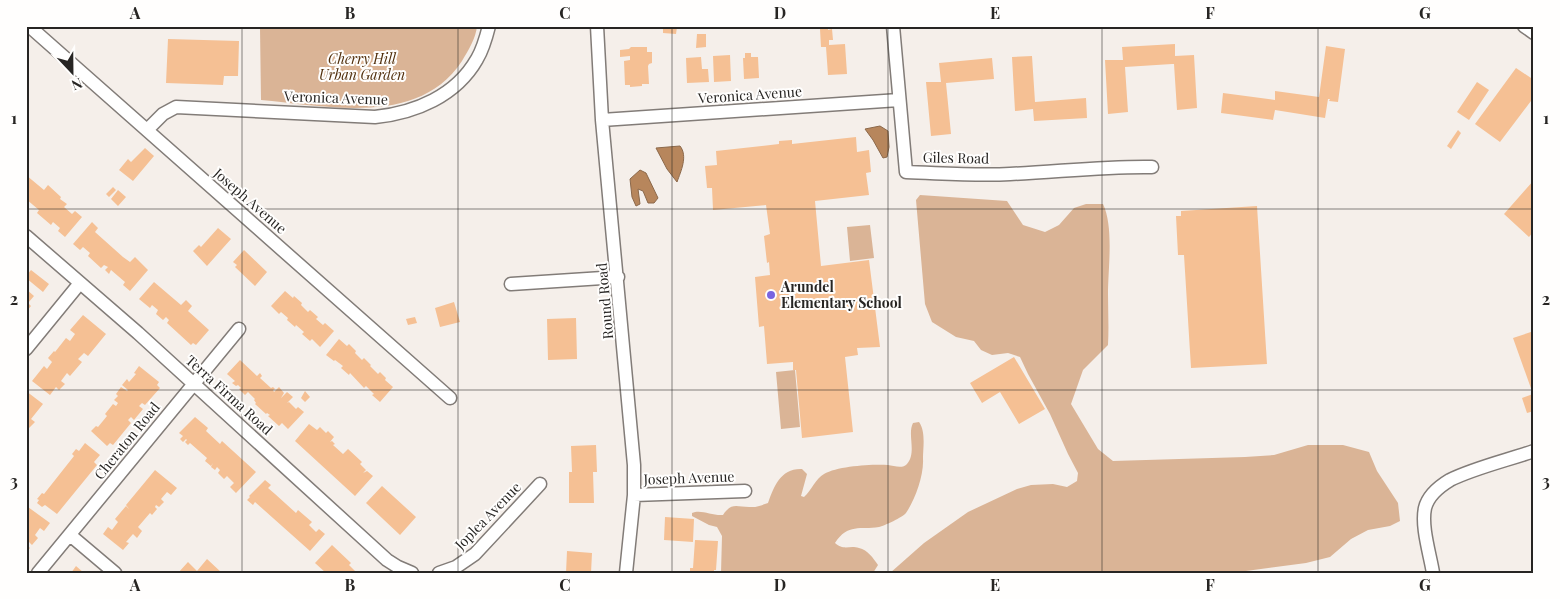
<svg xmlns="http://www.w3.org/2000/svg" width="1560" height="599" font-family="'Playfair Display',serif">
	<rect width="100%" height="100%" fill="#f5efea"/>
	<!-- green -->
	<path fill="#dab496" d="M247 26H477C476 38 468 51 462 61 419 127 327 106 261 100L260 28Z
		M920 195 1007 201 1023 225 1045 232 1059 225 1074 208 1086 204H1103C1114 227 1108 268 1108 294 1108 311 1109 327 1108 345L1083 370 1071 404 1098 449 1113 461 1245 457 1274 455 1308 445H1343L1369 452 1377 471 1398 503 1400 521 1390 526 1368 530 1351 539 1330 557 1306 563 1231 573H890L924 543 968 512 1017 489 1031 485 1053 484 1067 487 1077 481 1078 473 1068 454 1050 414 1028 374 1020 357 1008 353 992 355 981 350 974 341 956 337 932 322 925 304 916 200Z
		M870 225 874 258 850 261 847 227Z
		M795 370 800 427 781 429 776 372Z
		M919 422C926 432 923 447 923 459 924 475 915 500 906 513 903 517 884 526 879 527 860 530 848 523 835 543 844 551 849 545 859 548 868 550 873 558 878 565L873 573H721L722 536 717 527 709 525 692 516V513C701 509 712 516 723 515 732 501 738 508 752 507 758 507 762 505 768 503 774 486 781 468 802 469L807 474 801 496 804 497C811 491 816 478 824 474 838 466 872 464 888 465 894 466 903 469 907 464 917 452 907 435 913 423Z"/>
	<!-- water -->
	<path fill="#b7865c" stroke="#8c694b" d="M880 126 888 131 889 147 887 157 883 158 873 140 865 129Z
		M680 146C688 156 681 171 677 182L667 169 656 148Z
		M640 170 646 173 658 198 654 203H648L643 191 638 189 640 204 636 206 632 197 630 179Z"/>
	<!-- building -->
	<path fill="#f5c094" d="M667 27H677L676 34 663 33V29H666Z
		M828 28V30L832 29 833 40H829V45L845 44 847 74 828 75 826 47H821L820 29Z
		M697 34H706V47L696 48Z
		M168 39 239 41 238 76H224L223 85 166 83Z
		M1175 44V56L1194 55 1197 108 1177 110 1174 64H1172L1125 67 1128 112 1108 114 1105 60H1123L1122 47Z
		M1326 46 1345 49 1338 102 1329 101 1330 99H1328L1325 118 1275 110 1273 120 1221 113 1223 93 1275 100V91L1319 97Z
		M631 47H647V52H652V63L649 64 648 66 649 84H642V86L630 87V85H625L624 61 630 60V56L620 57V50L629 49Z
		M745 53H751V57H758L759 78 744 79 743 58H745Z
		M730 55 731 81 714 82 713 56Z
		M1032 56 1035 102 1086 98 1087 118 1034 121 1033 109 1015 111 1012 57Z
		M701 57 702 69H708L709 82 687 83 686 58Z
		M992 58 994 79 946 83 951 134 931 136 926 82H941L939 63Z
		M1516 68 1534 80V97L1500 142 1475 124Z
		M1477 82 1489 90 1469 120 1457 112Z
		M1458 130 1461 133 1451 149 1447 146Z
		M856 137 857 152 869 150 871 172 866 173 869 195 815 201 821 266 869 260 880 347 857 348 858 355 845 357 853 432 802 438 796 370H793V362L767 364 764 326 759 327 755 277 770 275 769 262 767 263 764 236 770 234 766 205 713 210 712 188H707L705 166 717 165 716 151 779 144V141L792 140V144Z
		M145 148 154 156 133 181 119 170 128 159 131 162Z
		M26 175 44 190 48 185 61 197 60 199 67 204 64 207 72 214 75 211 82 217 65 237 58 231 60 228 53 222 51 225 37 213 39 210 26 199Z
		M1534 180V231L1529 237 1504 214Z
		M113 187 116 190 109 197 106 194Z
		M118 190 126 197 118 206 111 199Z
		M1257 206 1267 364 1191 368 1184 255H1178L1176 216H1181V211Z
		M92 222 98 228 95 232 123 257 130 262 135 257 148 270 130 291 123 285 125 282 111 270 109 274 105 270 108 267 104 265 101 268 88 256 90 253 83 247 80 250 73 244Z
		M218 228 231 239 207 266 193 251 199 245 201 247Z
		M244 250 267 272 255 286 235 267 237 265 233 262Z
		M31 270 49 284 43 292 26 278V276Z
		M154 282 181 305 186 300 192 306 188 311 209 330 196 345 193 343 191 345 167 323 169 320 166 317 163 320 156 314 158 310 152 305 150 308 139 299Z
		M26 289 34 296 28 303 31 306 26 312Z
		M285 291 293 298 294 296 302 303 301 305 308 312 310 310 318 317 316 319 323 325 325 323 334 331 320 347 312 339 310 341 302 334 304 332 296 325 295 327 287 320 288 318 281 312 279 314 271 306Z
		M454 302 460 322 440 327 435 308Z
		M83 315 106 334 88 356 84 353 78 359 82 362 70 376 67 373 61 381 65 384 59 390 56 387 50 395 32 381 44 366 47 369 52 362 48 358 54 351 55 352 66 338 70 341 75 334 70 330Z
		M415 317 417 323 408 325 406 319Z
		M576 318 577 359 548 360 547 319Z
		M1534 331V411L1527 413 1522 398 1533 394 1513 338Z
		M339 339 347 346 349 344 356 351 355 353 362 360 364 358 371 365 370 366 378 374 380 372 386 378 385 380 393 387 380 402 372 395 374 394 366 386 364 388 350 373 349 375 341 368 343 366 335 360 334 361 326 355Z
		M1014 357 1045 409 1019 424 1000 392 982 403 970 383Z
		M240 360 257 376 260 373 262 376 260 378 271 388 273 387 275 389 273 390 274 392 279 387 284 393 281 398 287 392 293 397 287 403 289 402 296 409 298 407 304 412 288 429 282 423 279 426 268 416 270 415 267 413 266 414 255 404 256 403 254 400 255 399 248 392 245 395 239 389 241 388 238 385 236 386 232 383 235 381 227 374Z
		M139 366 159 382 157 385 160 388 145 405 142 403 139 406 143 409 134 420 131 417 128 420 131 423 113 445 110 443 107 446 91 431 96 426 98 427 107 416 105 414 113 404 116 406 118 403 114 400 118 396 116 394 121 387 127 391 128 390 122 385 127 379 129 382 136 374 134 373Z
		M26 391 43 404 31 419 35 422 29 428 26 426Z
		M305 391 310 397 305 402 301 398Z
		M195 417 208 428 206 431 220 444 222 441 256 472 236 493 230 487 234 483 227 476 224 479 218 473 220 470 217 467 215 470 211 467 213 463 211 466 205 461 207 458 190 443 188 445 185 442 187 440 186 439 183 442 180 439 183 436 179 433Z
		M309 424 317 430 320 427 326 433 328 431 334 437 330 442 332 441 335 444 333 445 343 454 348 449 362 462 360 464 366 470 363 473 367 471 373 476 355 496 295 441Z
		M85 443 100 455 94 462 97 465 57 514 45 505 42 507 37 503 39 500 37 499 42 493 44 494 74 456 72 454 76 449 79 451Z
		M596 445 597 472H593L594 503H569V472H572L571 446Z
		M155 470 177 488 171 495 167 492 161 499 164 502 159 507 156 505 155 507 157 509 152 515 150 513 138 527 142 531 137 538 133 534 126 542 129 543 123 550 103 534 108 527 112 530 118 522 115 519 126 506 129 509 126 505Z
		M265 480 271 485 268 488 275 494 296 513 298 510 312 522 309 525 316 532 319 529 325 534 310 551 255 502 253 505 247 500 250 497 249 496Z
		M382 486 416 517 400 535 366 503Z
		M28 507 50 523 44 531 40 528 35 535 38 538 32 545 29 542 27 545 30 548 26 552V509Z
		M665 517 694 519 693 542 664 540Z
		M695 540 718 541 716 570H714V573H690V568H693Z
		M332 545 351 563 349 565 357 573H326L315 563Z
		M567 551 592 553 591 573H566Z
		M207 559 222 573H178L188 562 197 571Z
		M76 566 84 573H71Z"/>
	<g fill="none" stroke-linecap="round" stroke-linejoin="round">
		<!-- minor casing -->
		<g stroke="#827c78" stroke-width="15">
			<path id="minor" d="M29 26 450 398
				M597 26 602 120 634 465V495L626 573
				M893 26 906 172C940 173 975 176 1010 174 1057 172 1105 166 1152 167
				M1524 26 1534 33
				M602 120 899 100
				M147 130 163 114 176 107 375 117C415 113 456 96 477 59 483 49 486 38 489 26
				M26 236 138 333 387 560 398 567 412 573
				M511 284 618 277
				M26 349 80 283
				M634 495 745 491
				M70 535 115 573
				M38 573 239 329
				M439 573 456 567 475 554 540 484
				M1433 573C1430 554 1421 527 1425 508 1428 496 1440 486 1450 480 1474 468 1508 460 1534 451"/>
		</g>
		<!-- minor -->
		<use href="#minor" stroke="#fff" stroke-width="12"/>
	</g>
	<!-- grid -->
	<path fill="none" stroke="#272523" stroke-width="1" stroke-opacity="0.55" d="M242 26V573M458 26V573M672 26V573M888 26V573M1102 26V573M1318 26V573M26 209H1534M26 390H1534"/>
	<!-- markers -->
	<circle fill="#7965e0" stroke="#fffefd" stroke-width="2" cx="771" cy="295" r="5"/>
	<g text-anchor="middle" stroke-width="4" stroke-linejoin="round" paint-order="stroke">
		<!-- park labels -->
		<g font-size="14" font-style="italic" fill="#502e0b" stroke="#fffefd">
			<text x="362" y="64">Cherry Hill<tspan x="362" dy="16">Urban Garden</tspan></text>
		</g>
		<!-- street labels -->
		<g font-size="14" fill="#272523" stroke="#fffefd">
			<text transform="translate(750 95) rotate(-4)" y="5">Veronica Avenue</text>
			<text transform="translate(336 98) rotate(2)" y="5">Veronica Avenue</text>
			<text transform="translate(956 158) rotate(1)" y="5">Giles Road</text>
			<text transform="translate(250 201) rotate(41)" y="5">Joseph Avenue</text>
			<text transform="translate(605 301) rotate(-95)" y="5">Round Road</text>
			<text transform="translate(229 395) rotate(42)" y="5">Terra Firma Road</text>
			<text transform="translate(127 441) rotate(-51)" y="5">Cheraton Road</text>
			<text transform="translate(689 478) rotate(-2)" y="5">Joseph Avenue</text>
			<text transform="translate(488 516) rotate(-46)" y="5">Joplea Avenue</text>
		</g>
		<!-- poi labels -->
		<g font-size="14" font-weight="bold" fill="#272523" stroke="#fffefd" text-anchor="start">
			<text x="781" y="292">Arundel<tspan x="781" dy="16">Elementary School</tspan></text>
		</g>
	</g>
	<!-- border -->
	<rect width="1560" height="599" fill="none" stroke="#fffefd" stroke-width="55"/>
	<!-- north arrow -->
	<g transform="translate(72 72) rotate(158)" stroke="#fffefd" stroke-width="4" paint-order="stroke">
	<path d="M0-4L9 19L0 12L-9 19Z" fill="#272523"/>
	<text y="-8" font-size="14" font-weight="bold" text-anchor="middle" fill="#272523">N</text>
	</g>
	<rect x="28" y="28" width="1504" height="544" fill="none" stroke="#272523" stroke-width="2"/>
	<g font-size="16" text-anchor="middle" font-weight="bold" fill="#272523">
		<text x="135" y="19">A</text>
		<text x="350" y="19">B</text>
		<text x="565" y="19">C</text>
		<text x="780" y="19">D</text>
		<text x="995" y="19">E</text>
		<text x="1210" y="19">F</text>
		<text x="1425" y="19">G</text>
		<text x="14" y="124">1</text>
		<text x="1546" y="124">1</text>
		<text x="14" y="305">2</text>
		<text x="1546" y="305">2</text>
		<text x="14" y="487">3</text>
		<text x="1546" y="487">3</text>
		<text x="135" y="591">A</text>
		<text x="350" y="591">B</text>
		<text x="565" y="591">C</text>
		<text x="780" y="591">D</text>
		<text x="995" y="591">E</text>
		<text x="1210" y="591">F</text>
		<text x="1425" y="591">G</text>
	</g>
</svg>
